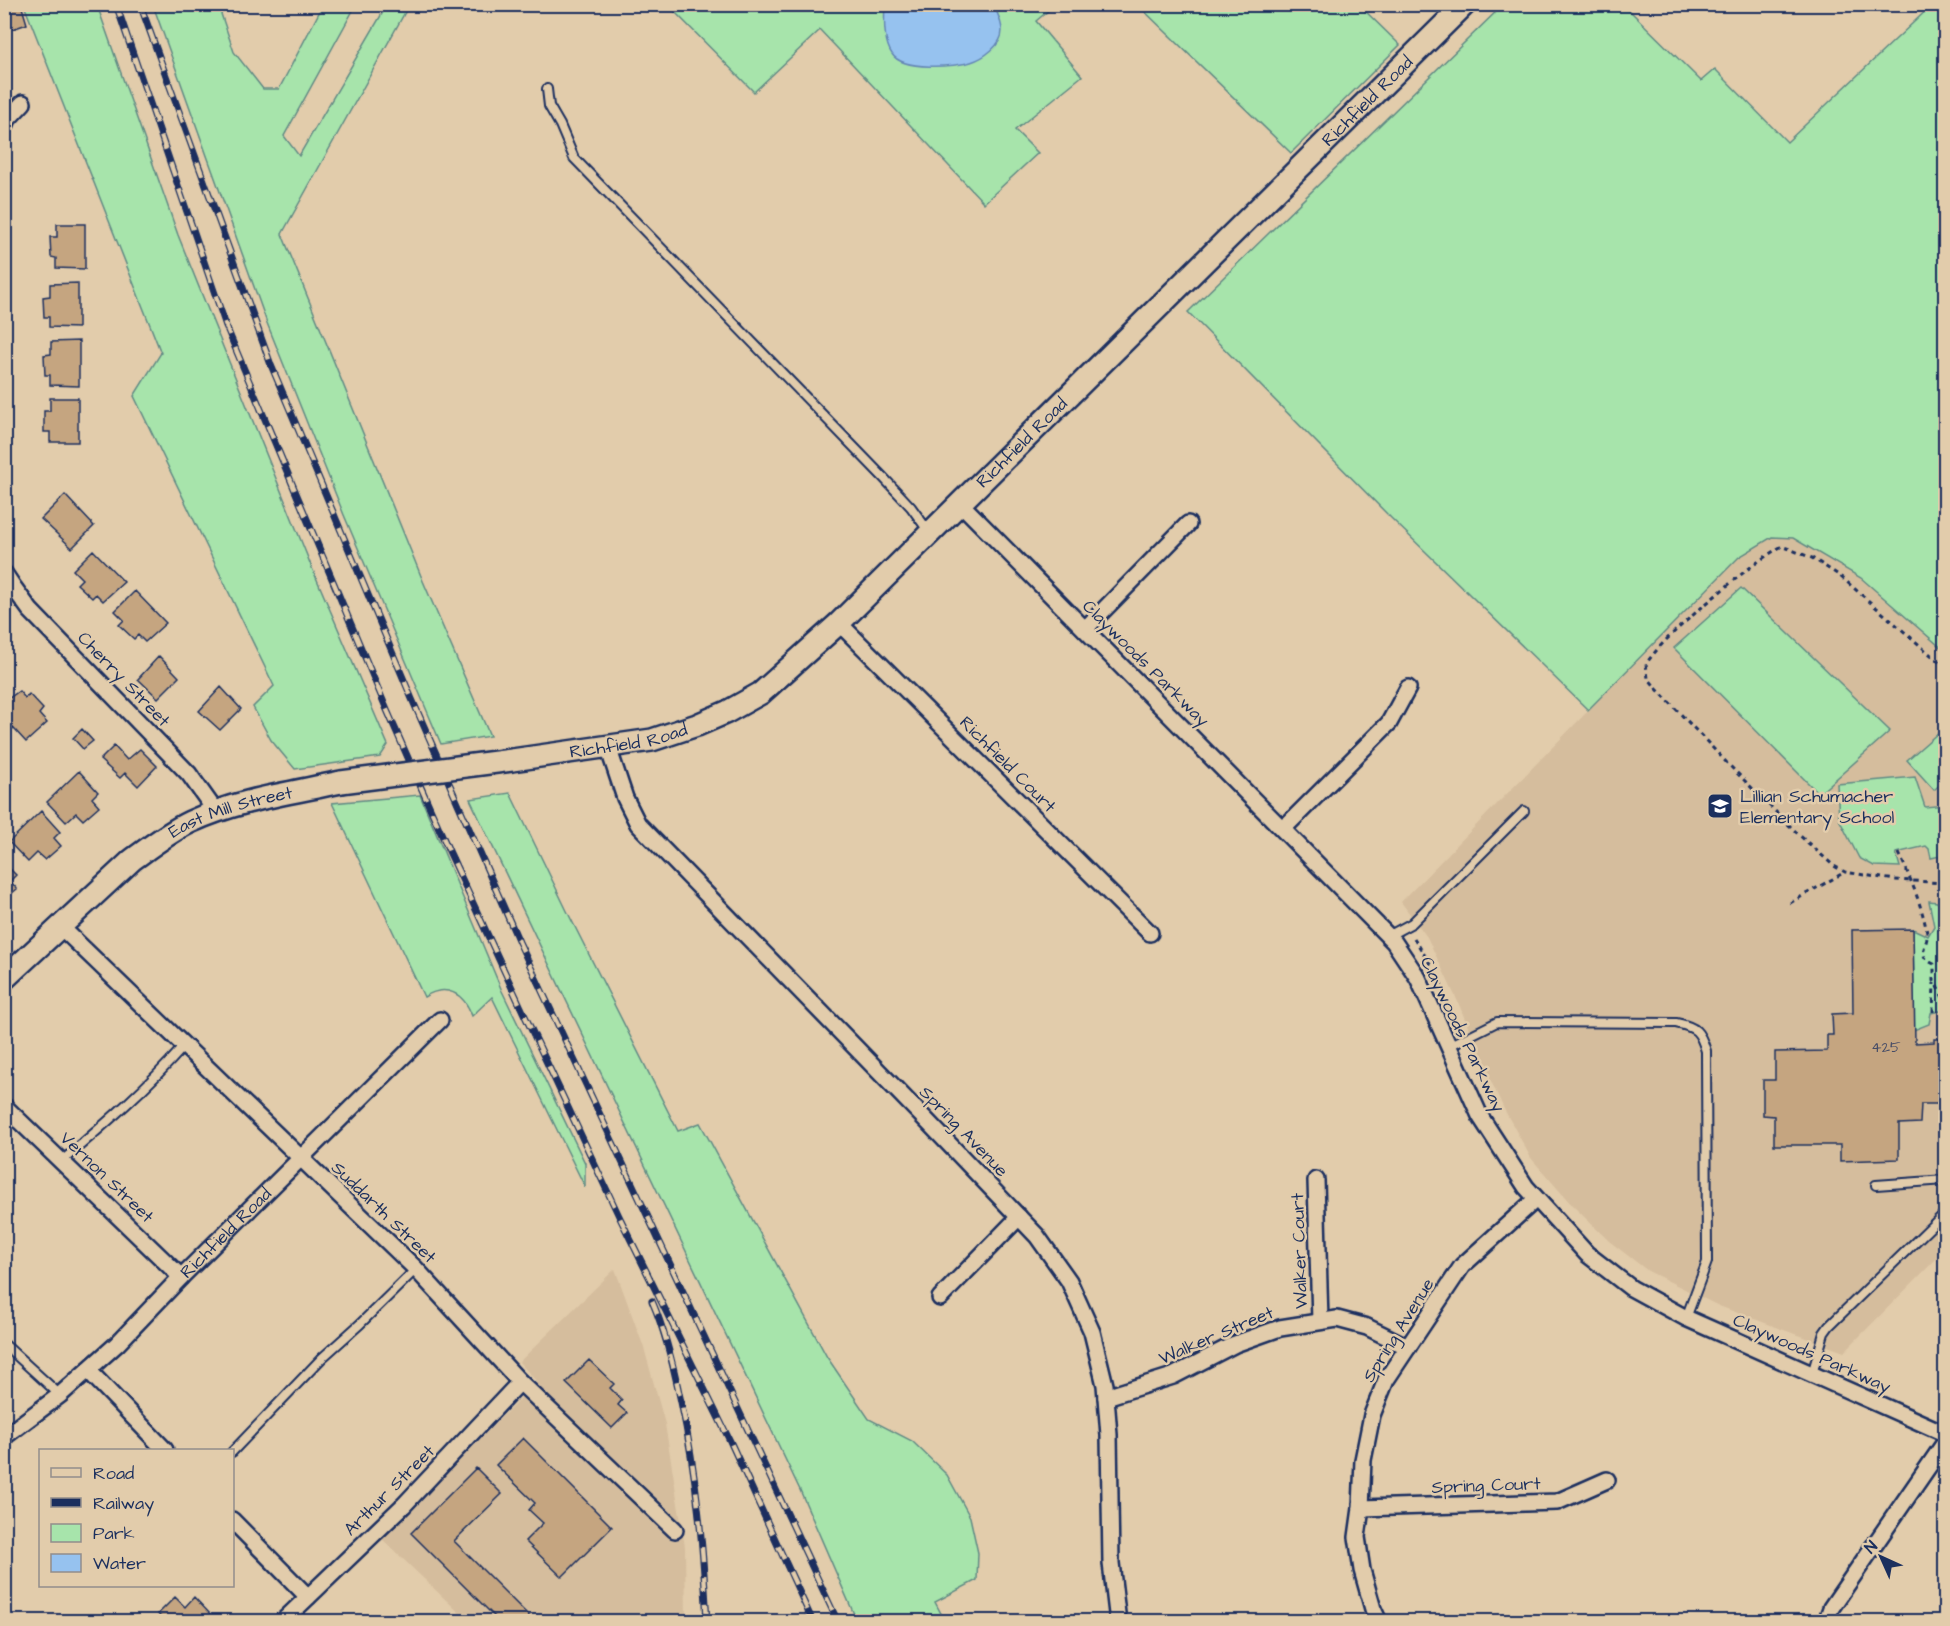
<svg xmlns="http://www.w3.org/2000/svg" width="1950" height="1626" font-family="'Architects Daughter',sans-serif">
	<rect width="100%" height="100%" fill="#e2ccab"/>
	<filter id="ink" filterUnits="userSpaceOnUse"><feTurbulence type="fractalNoise" baseFrequency=".0167" numOctaves="2"/><feDisplacementMap in="SourceGraphic" scale="12" xChannelSelector="R" yChannelSelector="G"/><feConvolveMatrix kernelMatrix="1 2 1 2 8 2 1 2 1" color-interpolation-filters="sRGB"/></filter>
	<g filter="url(#ink)">
		<!-- built -->
		<path fill="#d5bd9d" d="M1861 432 1945 517V1250L1844 1352 1719 1306 1648 1271 1609 1241 1571 1204 1531 1158 1504 1109 1483 1064 1458 1002 1427 937 1401 902Z
			M615 1269 644 1348 665 1424 685 1547 686 1621H468L381 1538 537 1382 519 1362Z"/>
		<!-- green -->
		<path fill="#a7e4ab" stroke="#618a84" stroke-width="1.5" d="M1504 4 1624 5 1701 81 1715 69 1787 142 1932 5H1945V651L1861 578 1793 538 1772 537 1739 557 1588 710 1391 518 1188 312Z
			M24 5H97L178 235 312 568 388 745 380 757 295 769 271 740 253 707 274 686 134 396 161 353Z
			M153 5H218L234 52 263 89H279L323 5H356L284 136 299 156 387 5H409L282 234 423 581 490 736 441 744 344 515 267 323Z
			M668 5H1055L1036 21 1082 76 1015 130 1038 153 984 203 820 30 754 92Z
			M1138 5H1359L1400 45 1291 153Z
			M1741 588 1890 731 1819 794 1674 648Z
			M1945 727V780L1934 790 1907 760Z
			M1915 777 1925 807 1945 805V855L1931 858 1929 849 1926 846 1896 853 1900 867 1874 866 1859 858 1839 819 1837 784Z
			M510 793 569 915 678 1131 700 1123 827 1357 869 1419 912 1441 947 1475 970 1517 978 1553 977 1580 935 1602 945 1621H857L800 1490 470 799Z
			M420 795 502 991 585 1163V1187L492 997 472 1016C464 993 446 983 424 997L332 803Z
			M1929 901 1937 902 1945 911V1010L1931 1013 1929 1024 1914 1030 1913 929 1928 936 1934 926Z"/>
		<!-- water -->
		<path fill="#96c2ef" stroke="#6587b5" stroke-width="1.5" d="M885 5H994C997 13 1002 22 1002 31 1002 45 984 58 971 62 955 67 902 71 892 54 883 41 884 19 885 5Z"/>
		<!-- building -->
		<path fill="#c5a580" stroke="#1b2f5e" stroke-width="1.5" d="M13 4H21L27 24 4 32V7Z
			M57 224H85V269L56 268V258L51 257 50 237H57Z
			M78 283V328L49 327V317H44L43 297 50 296V284Z
			M79 341V386L50 385V375H45L44 355 51 354V342Z
			M50 398H78V442H50V432H44V411H50Z
			M65 495 94 526 72 548 41 519Z
			M93 550 124 582 103 601 96 594 92 598 77 584 82 579 73 570Z
			M135 591 166 623 145 642 138 635 134 639 119 625 124 620 115 611Z
			M159 656 179 677 158 698 138 679Z
			M221 687 241 709 220 730 199 711Z
			M19 691 25 698 29 694 43 709 39 714 47 723 26 742 4 718V702Z
			M82 729 93 741 83 749 73 738Z
			M114 746 127 760 140 749 157 766 138 786 125 773 120 778 100 760Z
			M79 771 98 792 92 798 99 806 83 820 76 813 66 822 47 802Z
			M41 811 60 832 54 838 61 846 45 860 37 853 28 862 9 842Z
			M4 863 16 875 10 881 17 889 4 900Z
			M1913 929 1915 1043 1934 1042V1039H1946V1104H1921L1920 1123 1899 1124V1159L1840 1161V1145H1774V1116L1763 1115V1080H1775V1052L1827 1051V1035H1833L1832 1014 1853 1013 1852 930Z
			M589 1360 614 1384 610 1388 622 1400 618 1405 627 1413 612 1428 566 1383Z
			M523 1438 612 1527 562 1577 525 1541 543 1523 529 1510 535 1503 496 1465Z
			M476 1468 502 1494 454 1541 530 1617 525 1622H500L411 1533Z
			M175 1597 185 1607 194 1597 212 1616 207 1622H165L158 1614Z"/>
		<g fill="none" stroke-linecap="round" stroke-linejoin="round">
			<!-- lane casing -->
			<g stroke="#1b2f5e" stroke-width="12">
				<path id="lane" d="M547 89 549 106 560 125 574 158 882 476 911 507 929 532
					M1388 936 1412 923 1524 811
					M1449 1046 1497 1022 1676 1023C1696 1027 1700 1031 1706 1051L1707 1262 1686 1318
					M62 1161C105 1124 147 1088 184 1046
					M1876 1185 1946 1180
					M4 1344 60 1395
					M1812 1374 1824 1333 1829 1326 1946 1212
					M232 1452 322 1358 360 1324 416 1269"/>
			</g>
			<!-- street casing -->
			<g stroke="#1b2f5e" stroke-width="20">
				<g id="street">
					<path d="M4 129 8 119 23 103"/>
					<path d="M960 503 1394 942 1418 978 1480 1116 1526 1187 1587 1254 1631 1288 1686 1318 1946 1434"/>
					<path d="M4 573 14 588 30 610 189 774 216 812"/>
					<path d="M839 623 1150 933"/>
					<path d="M1085 629 1188 524"/>
					<path d="M608 747 625 798 638 824 927 1121 1037 1236 1069 1281 1092 1332 1105 1385 1109 1435 1111 1563 1118 1622"/>
					<path d="M1283 829 1389 723 1408 688"/>
					<path d="M61 927 416 1269 520 1382 675 1530"/>
					<path d="M4 1106 181 1277"/>
					<path d="M1316 1180 1320 1321"/>
					<path d="M940 1298 1019 1217"/>
					<path d="M88 1370 165 1450"/>
					<path d="M1106 1397 1173 1376 1235 1344 1280 1328 1337 1319 1367 1327 1408 1347"/>
					<path id="s1" d="M4 1437 60 1395 117 1344 181 1277 440 1020"/>
					<path d="M1361 1508 1557 1502 1607 1480"/>
					<path d="M232 1520 308 1597"/>
					<path d="M282 1622 404 1505 520 1382"/>
					<path d="M1379 1622 1373 1609 1362 1570 1357 1537 1361 1508 1363 1460 1372 1415 1386 1380 1462 1266 1536 1199"/>
					<path d="M1826 1622 1831 1608 1946 1441"/>
				</g>
			</g>
			<!-- secondary casing -->
			<g stroke="#1b2f5e" stroke-width="26">
				<g id="secondary">
					<path id="s2" d="M512 760 652 740 697 725 727 712 761 693 839 623 1465 4"/>
					<path id="s3" d="M4 979 132 860C150 847 169 832 190 822 237 800 290 793 341 782"/>
				</g>
			</g>
			<!-- path -->
			<path stroke="#1b2f5e" stroke-width="3" stroke-dasharray="4.5 4.5" stroke-linecap="butt" d="M1946 668 1840 576 1812 558 1782 546C1753 563 1727 586 1701 608 1681 626 1661 642 1646 664L1648 678 1657 689 1727 763 1798 834 1834 866 1845 872 1895 880 1946 883
				M1899 853C1910 878 1922 905 1927 933 1929 945 1914 955 1934 964V981L1946 1003
				M1790 903 1845 872
				M1414 938 1432 967
				M1436 973 1442 986
				M1933 1012 1934 983"/>
			<!-- lane -->
			<use href="#lane" stroke="#e2ccab" stroke-width="8"/>
			<!-- street -->
			<use href="#street" stroke="#e2ccab" stroke-width="15"/>
			<!-- secondary -->
			<use href="#secondary" stroke="#e2ccab" stroke-width="21"/>
			<!-- rail casing -->
			<g stroke="#1b2f5e" stroke-width="7">
				<path id="rail" d="M116 4 226 326 387 710 449 851 525 1016 619 1216 730 1441 813 1622
					M140 4 271 365 412 699 519 942 838 1622
					M652 1301C666 1333 674 1368 681 1402 697 1475 703 1548 707 1622"/>
			</g>
			<!-- rail -->
			<use href="#rail" stroke="#e2ccab" stroke-width="4.5" stroke-dasharray="14" stroke-linecap="butt"/>
			<!-- secondary-bridge casing -->
			<g stroke="#1b2f5e" stroke-width="26" stroke-linecap="butt">
				<path id="secondary-bridge" d="M341 782 512 760"/>
			</g>
			<!-- secondary-bridge -->
			<use href="#secondary-bridge" stroke="#e2ccab" stroke-width="21"/>
		</g>
	</g>
	<!-- icons -->
	<defs>
		<g id="school-square" transform="scale(1.35)"><rect x="-9" y="-9" width="18" height="18" rx="4" fill="#1b2f5e" stroke="#e2ccab"/><path d="M0-5L7-2L0 1L-7-2ZM-4 1L0 2.5L4 1V4Q0 6-4 4Z" fill="#fff"/></g>
	</defs>
	<g fill-rule="evenodd">
		<use href="#school-square" x="1720" y="806"/>
	</g>
	<g text-anchor="middle" stroke-width="5" stroke-linejoin="round" paint-order="stroke">
		<!-- number labels -->
		<g font-size="15" fill="#464c66">
			<text x="1886" y="1052">425</text>
		</g>
		<!-- street labels -->
		<g font-size="18" fill="#1b2f5e" stroke="#e2ccab">
			<text dy="6" stroke="none"><textPath href="#s2" startOffset="1108">Richfield Road</textPath></text>
			<text dy="6" stroke="none"><textPath href="#s2" startOffset="622">Richfield Road</textPath></text>
			<text transform="translate(1146 663) rotate(45)" y="6">Claywoods Parkway</text>
			<text transform="translate(124 679) rotate(46)" y="6">Cherry Street</text>
			<text dy="6" stroke="none"><textPath href="#s2" startOffset="118">Richfield Road</textPath></text>
			<text transform="translate(1008 764) rotate(45)" y="6">Richfield Court</text>
			<text dy="6" stroke="none"><textPath href="#s3" startOffset="286">East Mill Street</textPath></text>
			<text transform="translate(1463 1034) rotate(64)" y="6">Claywoods Parkway</text>
			<text transform="translate(964 1131) rotate(46)" y="6">Spring Avenue</text>
			<text transform="translate(107 1177) rotate(44)" y="6">Vernon Street</text>
			<text transform="translate(384 1212) rotate(44)" y="6">Suddarth Street</text>
			<text dy="6" stroke="none"><textPath href="#s1" startOffset="302">Richfield Road</textPath></text>
			<text transform="translate(1299 1251) rotate(-92)" y="6">Walker Court</text>
			<text transform="translate(1398 1330) rotate(-58)" y="6">Spring Avenue</text>
			<text transform="translate(1216 1335) rotate(-23)" y="6">Walker Street</text>
			<text transform="translate(1812 1353) rotate(24)" y="6">Claywoods Parkway</text>
			<text transform="translate(1486 1485) rotate(-2)" y="6">Spring Court</text>
			<text transform="translate(389 1490) rotate(-45)" y="6">Arthur Street</text>
		</g>
		<!-- poi labels -->
		<g font-size="18" fill="#1b2f5e" stroke="#e2ccab" text-anchor="start">
			<text x="1740" y="802">Lillian Schumacher<tspan x="1740" dy="21">Elementary School</tspan></text>
		</g>
	</g>
	<!-- margin -->
	<rect width="1950" height="1626" fill="none" stroke="#e2ccab" stroke-width="24"/>
	<rect x="12" y="12" width="1926" height="1602" fill="none" stroke="#1b2f5e" stroke-width="2" filter="url(#ink)"/>
	<!-- legend -->
	<rect x="39" y="1449" width="195" height="138" fill="#e2ccab" stroke="#928d8c" stroke-width="1.5"/>
	<rect x="51" y="1468" width="30" height="9" fill="#e2ccab" stroke="#928d8c" stroke-width="1.5"/>
	<text x="93" y="1479" font-size="18" fill="#1b2f5e">Road</text>
	<rect x="51" y="1498" width="30" height="9" fill="#1b2f5e" stroke="#928d8c" stroke-width="1.5"/>
	<text x="93" y="1509" font-size="18" fill="#1b2f5e">Railway</text>
	<rect x="51" y="1524" width="30" height="18" fill="#a7e4ab" stroke="#928d8c" stroke-width="1.5"/>
	<text x="93" y="1539" font-size="18" fill="#1b2f5e">Park</text>
	<rect x="51" y="1554" width="30" height="18" fill="#96c2ef" stroke="#928d8c" stroke-width="1.5"/>
	<text x="93" y="1569" font-size="18" fill="#1b2f5e">Water</text>
	<!-- north arrow -->
	<g transform="translate(1881 1557) rotate(315)" stroke="#e2ccab" stroke-width="4.5" paint-order="stroke">
	<path d="M0-4.5L10 22L0 15L-10 22Z" fill="#1b2f5e"/>
	<text y="-9" font-size="16" font-weight="bold" text-anchor="middle" fill="#1b2f5e">N</text>
	</g>
</svg>
